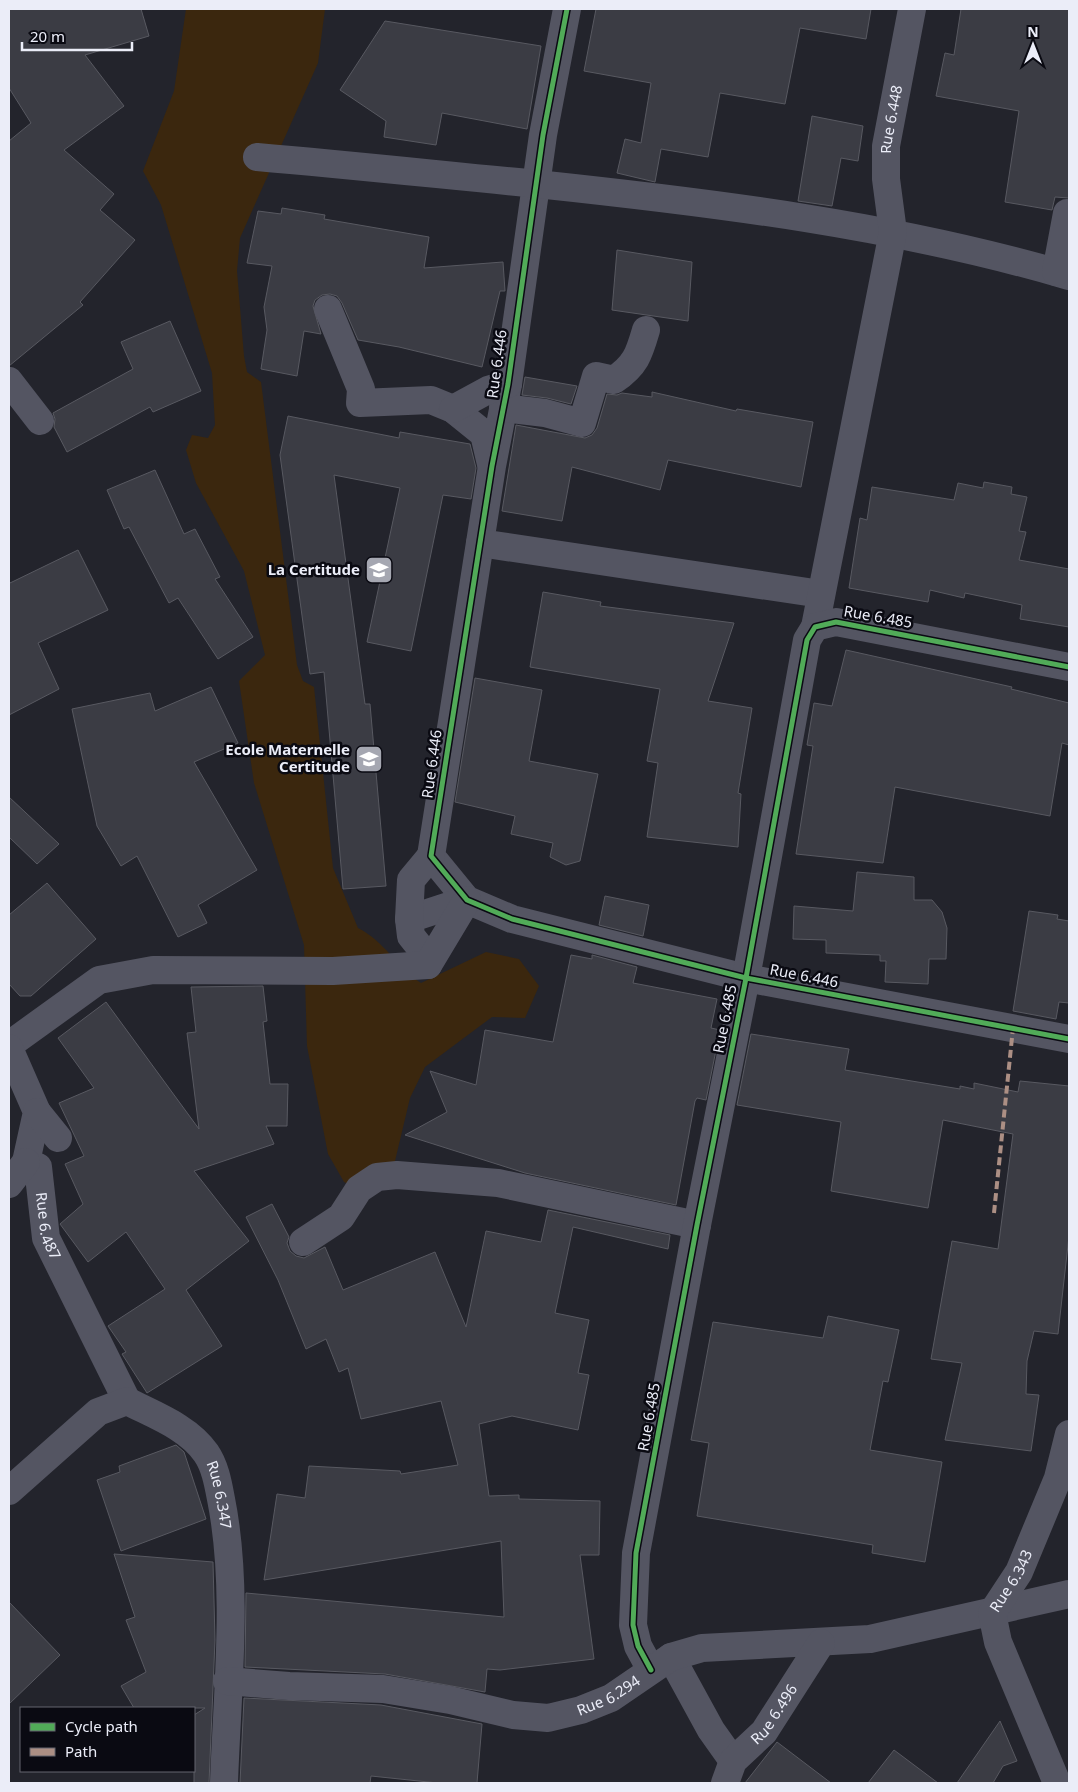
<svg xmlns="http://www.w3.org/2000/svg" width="1078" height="1792" font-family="'Noto Sans',sans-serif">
	<rect width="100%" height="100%" fill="#23242c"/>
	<!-- green -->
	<path fill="#3b270e" d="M186 9H325L318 63 240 238 237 271 244 356 247 372 261 382 297 665 303 681 314 687 333 868 358 928C384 941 397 967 421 983L486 952 519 959 539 986 525 1018 492 1017 425 1067 410 1098 390 1182 359 1189 344 1182 328 1154 307 1046 304 945 254 783 239 681 265 655 244 571 196 483 186 450 192 435 208 438 215 425 212 373 161 205 143 171 174 91Z"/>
	<!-- building -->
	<path fill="#3b3c44" stroke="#585961" d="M9 9H141L149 36 85 55 124 106 64 150 114 194 100 210 135 240 80 302 83 305 9 366V141L31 123 9 88Z
		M596 9H871L866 39 800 28 785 104 720 93 708 157 661 149 655 182 617 173 625 139 641 143 651 83 584 71Z
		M961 9H1069V198L1055 197 1052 210 1005 202 1019 111 936 96 945 53 954 55Z
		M385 21 541 46 527 129 442 113 436 145 384 137 386 121 340 90Z
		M812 116 863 126 858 161 841 158 832 206 798 201Z
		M282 208 325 215 324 219 429 237 424 268 503 262 505 291H500L482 367 399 347 358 340 342 303 337 296 330 294 322 295 315 300 313 306 321 334 304 331 297 376 261 369 267 330 264 307 272 266 247 263 258 211 281 214Z
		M617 250 692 262 688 321 612 310Z
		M170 321 201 391 153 412 150 407 67 452 54 427 55 419 53 413 133 369 121 342Z
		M525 377 577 386 571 404 547 398 522 395Z
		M652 392 736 411 737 409 813 422 801 487 668 460 660 490 572 467 562 521 502 511 516 425 585 438 592 435 597 428 607 394 617 395 622 393 652 397Z
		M288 416 399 438 400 432 470 444 476 468 471 499 443 495 411 651 367 642 400 488 334 475 365 704H370L386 886 343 889 324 672 310 674 280 455Z
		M155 470 184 534 195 529 220 577 215 579 253 637 218 659 178 598 169 603 129 527 124 529 107 490Z
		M984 482 1012 487 1011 494 1027 497 1019 531 1026 532 1019 560 1069 569V627L1020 619 1022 605 965 593 964 598 930 590 928 602 849 588 860 518 867 520 872 487 954 500 958 483 983 488Z
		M78 550 108 610 38 643 59 689 9 715V580L10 583Z
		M543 592 601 602 600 606 734 623 708 701 752 708 738 793 741 794 738 847 647 837 658 763 647 761 660 689 530 667Z
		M846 650 1012 687 1011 689 1069 703V745L1062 743 1050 816 895 787 883 863 796 854 813 746 807 745 814 703 832 706Z
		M475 678 542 690 529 761 598 774 580 861 566 865 550 857 553 843 511 834 515 816 455 802Z
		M211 687 238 743 194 762 257 870 198 905 207 923 178 937 137 856 121 866 97 826 72 709 150 693 155 711Z
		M9 797 59 844 37 864 9 837Z
		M857 872 914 877V900H932L942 912 947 928 946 959H929L928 984 885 982 886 961H880V955L826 953V940L793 939 794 906 853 911Z
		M47 883 96 939 31 996H20L9 984V915Z
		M605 896 649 905 643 936 599 925Z
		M1029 911 1058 915 1057 919 1069 921V1003L1059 1002 1056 1019 1013 1011Z
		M571 955 592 959V955L637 967 633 983 717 999 711 1028 720 1030 706 1100 697 1098 695 1101 676 1205 525 1173 405 1135 447 1112 430 1071 476 1085 485 1030 553 1042Z
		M263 986 267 1021 263 1022 270 1084H288L287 1126H266L274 1144 194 1171 249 1241 186 1290 222 1346 147 1393 122 1354 126 1352 108 1326 165 1289 126 1232 88 1262 60 1224 83 1204 65 1164 84 1156 59 1103 94 1088 58 1038 106 1002 199 1129 187 1033 196 1032 191 987Z
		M751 1034 849 1049 845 1070 960 1089V1086L974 1089V1083L1018 1092 1020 1081 1069 1086V1236L1058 1334 1034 1331 1027 1361 1026 1394 1039 1395 1031 1451 945 1440 962 1363 931 1359 952 1241 998 1249 1013 1134 943 1120 928 1208 831 1191 841 1122 737 1105Z
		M272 1204 289 1237 287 1243 290 1251 296 1256 304 1258 325 1247 343 1290 435 1252 466 1327 486 1231 541 1242 548 1210 670 1235 668 1249 573 1227 555 1313 589 1320 578 1373 589 1375 578 1430 512 1416 479 1424 489 1496 519 1495V1499L600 1501 599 1555H580L594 1659 500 1670 487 1669 485 1692 385 1674 245 1667 246 1593 504 1617 501 1541 264 1580 277 1494 305 1498 309 1466 400 1471 401 1474 458 1465 441 1401 361 1419 348 1368 339 1372 326 1339 306 1349 278 1280 246 1217Z
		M828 1316 899 1330 888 1382 883 1381 870 1450 942 1462 925 1562 872 1553 873 1545 697 1516 709 1443 691 1440 713 1322 823 1338Z
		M176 1445 184 1452 206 1519 121 1551 97 1480 120 1472 119 1466Z
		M114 1554 213 1562 215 1640 209 1783H194V1715L205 1708H134L121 1686 146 1672 126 1620 135 1617Z
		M9 1602 60 1655 9 1704Z
		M244 1698 381 1705 482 1724 477 1783H438L371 1776 370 1783H240Z
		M1000 1721 1017 1761 1003 1766 993 1783H957Z
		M777 1742 831 1783H745Z
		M894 1750 938 1783H868Z"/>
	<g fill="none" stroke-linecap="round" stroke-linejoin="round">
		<!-- minor -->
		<g stroke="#545562" stroke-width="28">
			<path d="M567 9 543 135 508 384 492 466 431 856 467 900 512 919 746 978 1069 1039"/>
			<path d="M257 157C350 165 443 175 537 184 716 203 895 225 1069 276"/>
			<path d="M1056 272 1067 213"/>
			<path d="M328 309 361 389 360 403 431 400 453 409 484 434 491 464"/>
			<path d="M9 381 40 421"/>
			<path d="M503 408 545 413 582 423 596 376 614 380C636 365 639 354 646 330"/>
			<path d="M453 409 488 390 508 384"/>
			<path d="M480 543 821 594"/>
			<path id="s1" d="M815 627 893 232 886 179V146L912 9"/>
			<path d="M409 919 467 900"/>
			<path d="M428 965 419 946 411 936 409 919 411 880 431 856"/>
			<path d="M9 1045 99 980 153 970 333 971 428 965 467 900"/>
			<path id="s2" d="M9 1048 37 1112 26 1162 38 1167 46 1238 127 1401"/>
			<path d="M37 1112 58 1138"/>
			<path d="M9 1184 26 1162"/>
			<path d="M303 1242 341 1217 359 1189 377 1177 397 1175 498 1183 697 1225"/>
			<path id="s3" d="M9 1491 98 1412 127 1401C154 1415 188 1427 206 1453 215 1466 218 1483 221 1499 239 1589 227 1691 224 1783"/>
			<path d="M671 1657 711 1730 733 1761"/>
			<path d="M651 1670 638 1646 633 1625 636 1553 697 1225 746 978 807 640 815 627 836 622 1069 667"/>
			<path id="s4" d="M227 1681 289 1686 383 1689 450 1700 513 1715 548 1718 581 1710 611 1698 671 1657 702 1648 870 1639 1069 1594"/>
			<path id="s5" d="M725 1783 733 1761 764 1732 821 1643"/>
		</g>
		<!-- tertiary -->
		<path stroke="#545562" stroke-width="28" id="s6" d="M1057 1783 998 1642 992 1613 1019 1572 1058 1478 1069 1434"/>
		<!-- quiet -->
		<path stroke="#ac8f84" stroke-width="4" stroke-dasharray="8 4" stroke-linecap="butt" d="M994 1213 1013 1028"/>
		<!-- cycleway casing -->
		<g stroke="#0a0a12" stroke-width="8">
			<path id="cycleway" d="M567 9 543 135 508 384 492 466 431 856 467 900 512 919 746 978 1069 1039
				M651 1670 638 1646 633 1625 636 1553 697 1225 746 978 807 640 815 627 836 622 1069 667"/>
		</g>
		<!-- cycleway -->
		<use href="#cycleway" stroke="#51ab58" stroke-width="5"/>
	</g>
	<!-- icons -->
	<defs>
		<g id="school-square" transform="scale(1.4375)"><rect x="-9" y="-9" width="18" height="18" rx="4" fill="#a5a7b1" stroke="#0a0a12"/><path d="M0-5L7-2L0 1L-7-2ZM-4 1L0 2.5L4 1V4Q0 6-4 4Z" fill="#fff"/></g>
	</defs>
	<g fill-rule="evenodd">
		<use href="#school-square" x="379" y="570"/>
		<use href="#school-square" x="369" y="759"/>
	</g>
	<g text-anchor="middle" stroke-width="5" stroke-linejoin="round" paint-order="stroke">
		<!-- street labels -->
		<g font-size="15" fill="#ebedf8" stroke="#0a0a12">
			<text dy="5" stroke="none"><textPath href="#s1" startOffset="516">Rue 6.448</textPath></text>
			<text transform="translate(497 364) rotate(-82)" y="5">Rue 6.446</text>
			<text transform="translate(878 617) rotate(10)" y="5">Rue 6.485</text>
			<text transform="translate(432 764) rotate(-82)" y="5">Rue 6.446</text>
			<text transform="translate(804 976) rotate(11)" y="5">Rue 6.446</text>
			<text transform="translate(725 1019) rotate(-79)" y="5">Rue 6.485</text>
			<text dy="5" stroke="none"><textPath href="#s2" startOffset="194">Rue 6.487</textPath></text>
			<text transform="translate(649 1417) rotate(-80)" y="5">Rue 6.485</text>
			<text dy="5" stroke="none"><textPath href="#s3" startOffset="290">Rue 6.347</textPath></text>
			<text dy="5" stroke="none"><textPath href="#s6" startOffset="220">Rue 6.343</textPath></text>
			<text dy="5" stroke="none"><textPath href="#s4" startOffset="389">Rue 6.294</textPath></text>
			<text dy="5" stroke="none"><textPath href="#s5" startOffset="86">Rue 6.496</textPath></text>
		</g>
		<!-- poi labels -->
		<g font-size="15" font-weight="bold" fill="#ebedf8" stroke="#0a0a12" text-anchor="end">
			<text x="360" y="575">La Certitude</text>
			<text x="350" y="755">Ecole Maternelle<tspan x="350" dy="17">Certitude</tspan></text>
		</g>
	</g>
	<!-- border -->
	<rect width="1078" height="1792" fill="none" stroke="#ebedf8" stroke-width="20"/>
	<!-- legend -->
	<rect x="20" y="1707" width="175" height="65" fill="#0a0a12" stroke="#64656e"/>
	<rect x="30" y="1723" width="25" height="8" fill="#51ab58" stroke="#64656e"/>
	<text x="65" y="1732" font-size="15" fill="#ebedf8">Cycle path</text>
	<rect x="30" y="1748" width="25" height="8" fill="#ac8f84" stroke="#64656e"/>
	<text x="65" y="1757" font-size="15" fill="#ebedf8">Path</text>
	<!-- north arrow -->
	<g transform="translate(1033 45)" stroke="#0a0a12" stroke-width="4" paint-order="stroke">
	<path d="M0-4L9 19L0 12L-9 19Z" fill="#ebedf8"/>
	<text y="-8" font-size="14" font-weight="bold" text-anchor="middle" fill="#ebedf8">N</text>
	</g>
	<!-- scale -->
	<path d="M22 42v8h110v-8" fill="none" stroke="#ebedf8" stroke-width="2.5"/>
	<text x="30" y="42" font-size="15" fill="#ebedf8" stroke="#0a0a12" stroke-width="4" paint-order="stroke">20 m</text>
</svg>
